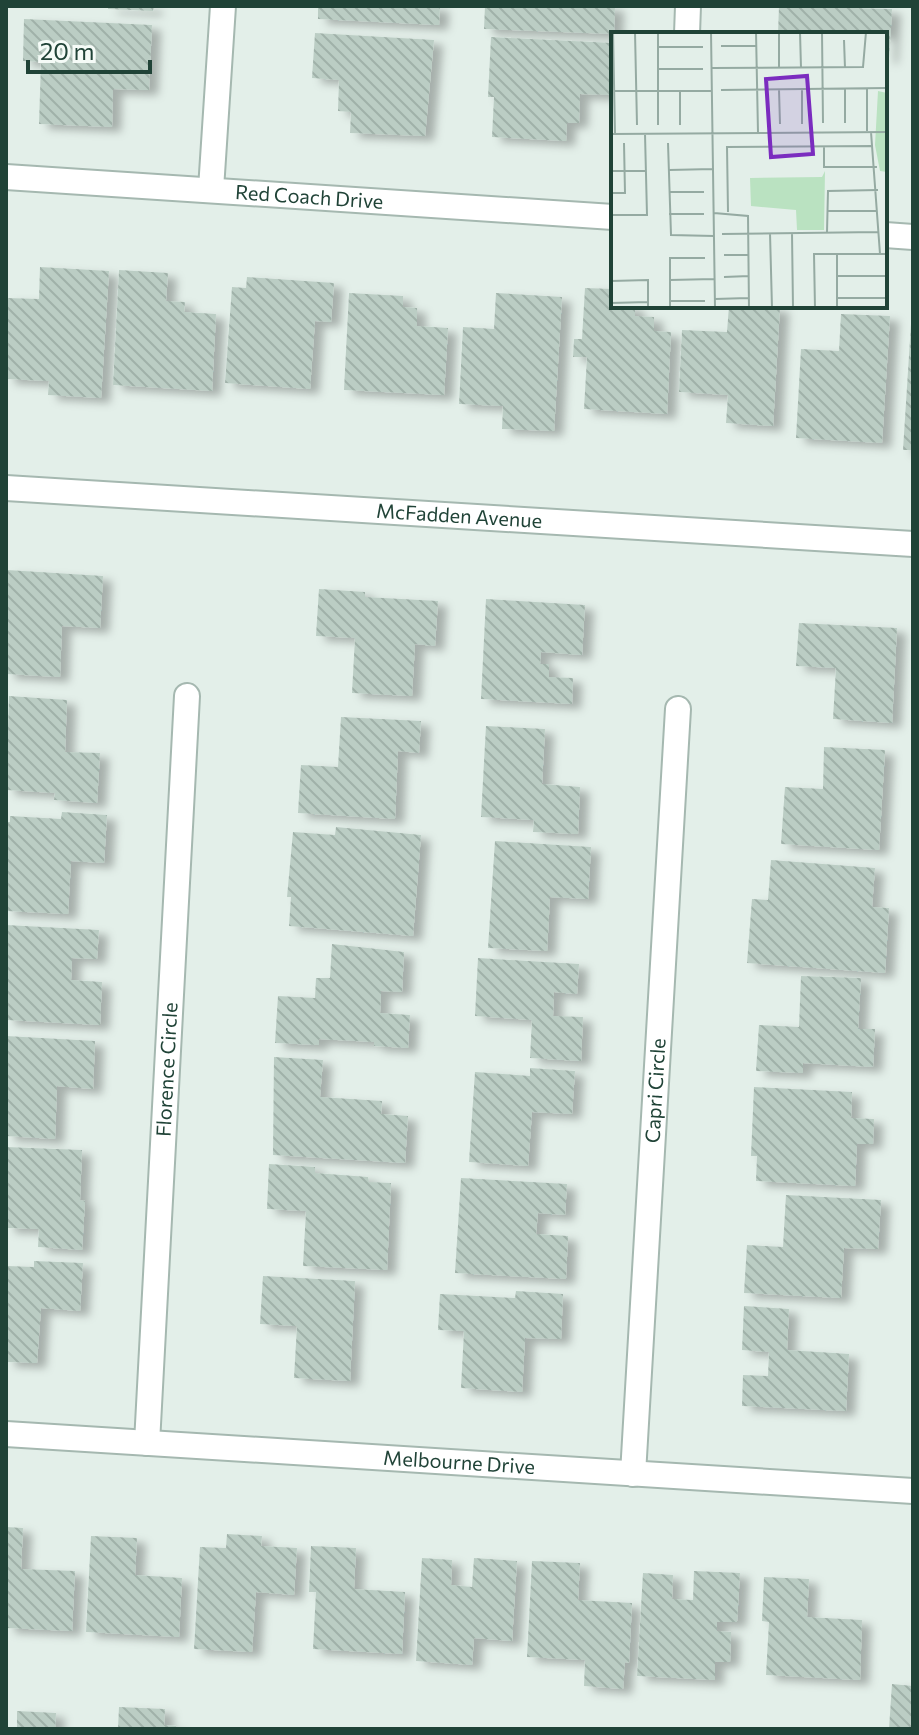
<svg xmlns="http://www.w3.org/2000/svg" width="919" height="1735" font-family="Commissioner,sans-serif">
	<defs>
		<pattern id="building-back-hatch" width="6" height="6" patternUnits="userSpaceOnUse" patternTransform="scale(2)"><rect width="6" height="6" fill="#bbcdc4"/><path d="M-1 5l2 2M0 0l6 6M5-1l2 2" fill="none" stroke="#a0b1a9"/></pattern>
		<filter id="shadow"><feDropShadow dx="9" dy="5" stdDeviation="4" flood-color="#0004"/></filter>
	</defs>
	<rect width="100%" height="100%" fill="#e3efe9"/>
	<!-- building -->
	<path fill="url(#building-back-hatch)" filter="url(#shadow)" d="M108 6H154L153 11 108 9Z
		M318 6H440L439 25 318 19Z
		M485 6H615L614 34 484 29Z
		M779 6 892 9 889 59H885V34H778Z
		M24 19 152 25 149 90 113 89 112 127 39 124 41 62 23 61Z
		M315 33 434 40 425 136 350 133 351 112 338 111 339 80 312 78Z
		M491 37 613 43V95L580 94 579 123H567L566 141 492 137 494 97H488Z
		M40 267 109 271 101 398 48 395 49 381 6 379V298L39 299Z
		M119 270 168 273 166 301 185 302 184 312 216 314 212 391 113 385Z
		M247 277 334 283 331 322 315 321 310 389 225 383 232 287 246 288Z
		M585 288 613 289V306H635V316L654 317V331L671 332 667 414 584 409 587 357H573L574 339H582Z
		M349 293 403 296V307L417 308V326L448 328 444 395 344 390Z
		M496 293 562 297 554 431 502 429 503 406 459 404 463 327 494 329Z
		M729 306 780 307 773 426 726 423 728 395 679 392 682 330 727 332Z
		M841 314 890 316 882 443 796 438 801 349 839 351Z
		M911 324H913V450H903Z
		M7 570 103 576 100 628 62 626 60 677 6 674Z
		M319 589 365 592V597L438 601 435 646 415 644 412 696 352 693 355 638 316 636Z
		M486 599 585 605 582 655 541 652 540 664H549V677L573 678 572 704 481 699Z
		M799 623 897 628 892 723 833 719 836 668 796 666Z
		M9 696 67 700 65 752 100 753 97 803 54 800 55 793 6 790Z
		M341 717 421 721 419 753 398 751 395 819 298 813 301 765 338 767Z
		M486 726 545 729 542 784 580 787 578 834 533 832 534 820 481 817Z
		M824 747 885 750 879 850 781 844 785 787 823 789Z
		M62 812 107 815 104 863 71 861 68 914 6 911V822H10V816L61 819Z
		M336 827 421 835 413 936 289 926 291 897H287L293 832 335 835Z
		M495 841 591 847 588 899 550 897 547 951 488 948Z
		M771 860 875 868 872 907 889 908 885 973 747 963 752 899 768 900Z
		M6 925 99 930 97 959 72 958 71 980 102 982 100 1025 6 1020Z
		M332 944 404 952 402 992 381 991 380 1013 410 1015 408 1048 374 1046V1042L319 1039V1045L275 1043 278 996 315 998 316 978H330Z
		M478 958 579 964 577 994 554 992 553 1016 583 1017 581 1061 530 1058 532 1020 475 1016Z
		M801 976 861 978 858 1029H875L873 1067 803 1063V1073L756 1071 759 1025 799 1027Z
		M6 1036 95 1041 93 1089 57 1086 55 1139 6 1136Z
		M274 1057 323 1060 320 1097 382 1101 381 1114 408 1116 405 1163 273 1155Z
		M530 1068 575 1071 572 1114 532 1112 528 1166 469 1162 475 1072 530 1076Z
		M754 1087 852 1092 851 1118 874 1119 873 1144H857L855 1186 756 1181 757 1156H751Z
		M6 1147 82 1150 80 1200 85 1201 82 1250 38 1247 39 1229 6 1228Z
		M269 1164 315 1167V1173L368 1177 369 1182 391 1183 387 1270 303 1266 306 1211 267 1209Z
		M461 1178 567 1184 565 1215 538 1213 536 1234 568 1236 566 1279 455 1273Z
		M786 1195 881 1200 878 1249 844 1248 841 1298 744 1293 747 1245 783 1247Z
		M34 1261 83 1263 80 1311 41 1308 37 1363 6 1362 7 1266 34 1267Z
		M263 1276 355 1281 350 1381 294 1378 297 1326 260 1324Z
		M516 1291 563 1294 561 1339 525 1338 522 1392 461 1388 464 1331 438 1330 440 1294 515 1298Z
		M744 1306 789 1309 787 1350 849 1354 846 1411 742 1406 743 1375 768 1376 769 1352 742 1350Z
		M6 1527 23 1528 21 1569 75 1571 72 1631 6 1628Z
		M227 1534 262 1536 261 1546 297 1548 294 1595 256 1592 252 1652 194 1649 200 1547 226 1548Z
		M91 1536 137 1538 135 1575 182 1578 179 1637 86 1632Z
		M311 1546 356 1548 354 1589 405 1592 402 1654 313 1649 316 1592H309Z
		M422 1558 452 1560 451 1585 472 1587 474 1558 517 1561 512 1641 474 1638 472 1665 416 1661Z
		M532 1561 580 1563 578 1600 632 1603 629 1663 625 1662 623 1689 584 1686 585 1660 527 1657Z
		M694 1571 740 1573 737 1622H717V1631L731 1632 730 1662H715V1680L637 1676 643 1573 673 1575 672 1599 693 1600Z
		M764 1577 809 1579 807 1617 862 1620 860 1680 766 1675 769 1622 762 1621Z
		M892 1684 913 1686V1729H889Z
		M119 1707 165 1709 164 1725 176 1726V1729H118Z
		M17 1711 56 1713 55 1729H17Z"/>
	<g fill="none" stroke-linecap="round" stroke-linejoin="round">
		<!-- minor casing -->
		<g stroke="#a5b8b0" stroke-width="28">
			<g id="minor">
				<path d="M687 34 688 6"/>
				<path id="s1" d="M6 177 613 217"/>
				<path d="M211 189 223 6"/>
				<path d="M885 235 913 237"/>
				<path id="s2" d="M6 488 913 544"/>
				<path id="s3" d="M6 1434 913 1491"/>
				<path id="s4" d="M147 1443 187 696"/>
				<path id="s5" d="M633 1474 678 709"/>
			</g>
		</g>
		<!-- minor -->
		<use href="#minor" stroke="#fff" stroke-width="24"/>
	</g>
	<g text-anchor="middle" stroke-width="7" stroke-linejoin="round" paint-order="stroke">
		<!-- street labels -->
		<g font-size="20" fill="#204337" stroke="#f5fbf7">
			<text dy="7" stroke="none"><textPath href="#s1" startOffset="304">Red Coach Drive</textPath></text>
			<text dy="7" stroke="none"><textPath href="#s2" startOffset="454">McFadden Avenue</textPath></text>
			<text dy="7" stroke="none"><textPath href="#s4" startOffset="374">Florence Circle</textPath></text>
			<text dy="7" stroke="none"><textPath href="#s5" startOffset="384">Capri Circle</textPath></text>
			<text dy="7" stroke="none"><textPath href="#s3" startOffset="454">Melbourne Drive</textPath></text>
		</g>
	</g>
	<!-- overview -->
	<g transform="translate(611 32)">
		<rect width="276" height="276" fill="#e3efe9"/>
		<path d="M267 59 276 61V140L269 139 264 113ZM214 139 213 198H186L185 178 140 174 139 146 211 145Z" fill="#bae2c1"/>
		<path fill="none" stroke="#95aaa2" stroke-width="2" d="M2 0 4 102M24 0 26 93M47 0V93M100 0 104 276M145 0 147 101M168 0V36M189 0 190 36M211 0 212 91M233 8 234 36M110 14H146M47 15H92M101 36 252 35 255 0M47 37H92M234 57V91M256 57V99M110 58 276 56M168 58 169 92M191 58V92M3 59H101M69 59V93M260 100 269 222M0 102 276 100M57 111 60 203 103 204M213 115V135H266M58 138 102 137M0 139H35M58 160H93M0 161H14L13 111M216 179H266M117 180 116 115 262 114M103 181 137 184 138 276M58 182H93M0 183H36L34 102M216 200 217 159 267 158M159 201 161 276M181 201 182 276M111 202 267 200M226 222V276M113 223H138M226 244H276M113 245 138 244M59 248 103 247M0 249 37 248V276M226 266H276M104 267 137 266M59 269H94M0 271 37 270M59 276V226H94M204 276 203 222H276"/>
		<path fill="#7b2cbf" fill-opacity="0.15" stroke="#7b2cbf" stroke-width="4" d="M196 44 202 122 160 125 155 47Z"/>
		<rect width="276" height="276" fill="none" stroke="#204337" stroke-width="4"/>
	</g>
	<!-- border -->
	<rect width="919" height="1735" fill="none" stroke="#204337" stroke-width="16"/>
	<!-- scale -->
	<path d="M28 60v12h122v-12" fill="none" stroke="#204337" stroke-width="4"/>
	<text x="40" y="60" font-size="24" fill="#204337" stroke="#f5fbf7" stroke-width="6" paint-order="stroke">20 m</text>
</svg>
